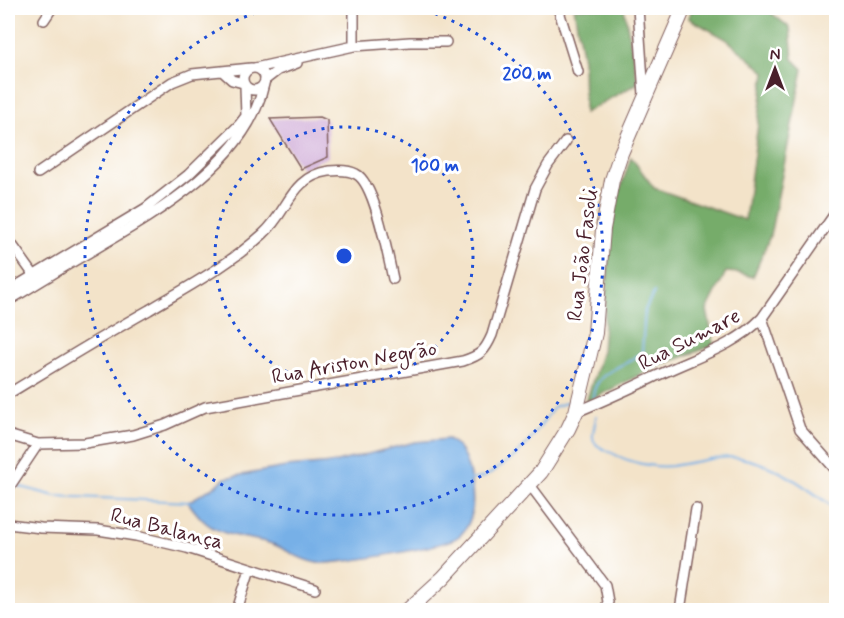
<svg xmlns="http://www.w3.org/2000/svg" width="844" height="618" font-family="Mynerve,sans-serif">
	<rect width="100%" height="100%" fill="#fff"/>
	<filter id="ink" filterUnits="userSpaceOnUse"><feTurbulence type="fractalNoise" baseFrequency=".0167" numOctaves="2"/><feDisplacementMap in="SourceGraphic" scale="12" xChannelSelector="R" yChannelSelector="G"/><feConvolveMatrix kernelMatrix="1 2 1 2 8 2 1 2 1" color-interpolation-filters="sRGB"/></filter>
	<filter id="wash" filterUnits="userSpaceOnUse"><feTurbulence type="fractalNoise" baseFrequency=".008" numOctaves="4" result="noise"/><feDisplacementMap in="SourceGraphic" scale="24" xChannelSelector="R" yChannelSelector="G"/><feGaussianBlur stdDeviation="1.35" result="paint"/><feColorMatrix in="noise" values="0 0 0 0 0 0 0 0 0 0 0 0 0 0 0 0 0 1.4 0 .05"/><feComposite in="paint" operator="in"/></filter>
	<g filter="url(#wash)">
		<rect width="100%" height="100%" fill="#f3e3c9"/>
		<!-- forest -->
		<path fill="#76ac6a" stroke="#60664a" stroke-width="1.5" d="M574 8H624L638 83 584 113 583 60Z
			M693 8H765L790 28 793 59 803 69 770 236 753 277 739 273 726 272 707 310 714 345 651 369 586 402 602 351 612 215 631 157 654 188 745 220 765 72 726 39 688 18Z"/>
		<!-- water -->
		<path fill="#77b0e7" stroke="#606889" stroke-width="1.5" d="M448 439C463 447 468 465 471 481 474 499 475 523 459 536 447 547 335 565 317 563 301 561 289 551 275 545 254 537 224 538 206 523 199 517 193 509 188 502L217 485 225 478 286 467 333 463 415 442Z"/>
		<g fill="none" stroke-linecap="round" stroke-linejoin="round">
			<!-- stream -->
			<path stroke="#77b0e7" stroke-width="2" d="M593 398C594 370 625 368 642 352L645 310 654 293
				M596 416C596 423 592 431 593 438 594 446 604 449 610 452 628 462 651 468 672 466 694 463 717 455 740 458 777 464 806 488 836 509
				M470 480 485 477 514 457 528 443 554 407 571 401
				M14 485 55 496 190 502"/>
		</g>
		<g id="blocks">
			<!-- building -->
			<path fill="#d0add8" d="M320 117 327 120 328 157 301 169 270 119Z"/>
		</g>
	</g>
	<g filter="url(#ink)">
		<use href="#blocks" fill-opacity="0" stroke="#856462" stroke-width="1.5"/>
		<g fill="none" stroke-linecap="round" stroke-linejoin="round">
			<!-- street casing -->
			<g stroke="#856462" stroke-width="12">
				<path id="street" d="M354 8V46
					M558 8 578 72
					M638 8 644 95
					M44 20 52 8
					M243 79a11 11 0 1 1 22 0a11 11 0 1 1-22 0Z
					M255 68 354 46 410 42H446
					M222 71 232 80 243 83
					M265 80 278 70 297 63
					M38 173 172 82 192 74 251 68
					M8 239 36 278
					M8 291 146 208 188 175 239 125 246 116 245 86
					M8 301C34 285 60 269 86 254 151 216 247 164 264 84
					M762 318 800 429 836 470
					M8 394C54 366 101 337 149 310 187 287 229 265 263 234 289 211 290 177 329 171 338 170 349 170 356 174 375 183 388 257 393 279
					M576 412C606 400 635 386 665 372 699 356 736 345 762 318L836 212
					M8 435 38 444 85 443 133 435 165 425 205 407 463 361C481 355 485 351 492 335L535 189 548 165 566 141
					M530 485 605 585 608 602 605 610
					M8 489 38 444
					M8 524 41 528 98 530 136 536 187 548 315 589
					M237 610 250 569
					M680 610 696 509"/>
			</g>
			<!-- secondary casing -->
			<g stroke="#856462" stroke-width="16">
				<path id="secondary" d="M408 610 443 578 541 472 568 429 576 412 595 333 603 229 612 180 621 153 684 8"/>
			</g>
			<!-- street -->
			<use href="#street" stroke="#fff" stroke-width="9"/>
			<!-- secondary -->
			<use href="#secondary" stroke="#fff" stroke-width="14"/>
		</g>
	</g>
	<!-- distance rings -->
	<g fill="none" stroke="#1d4ed8" stroke-width="3" stroke-dasharray="3 6">
		<circle cx="344" cy="256" r="129"/>
		<path d="M418 8A259 259 0 1 1 270 8"/>
	</g>
	<g text-anchor="middle" stroke-width="6" stroke-linejoin="round" paint-order="stroke">
		<!-- street labels -->
		<g font-size="21" fill="#4a1f2b" stroke="#fff">
			<text transform="translate(582 255) rotate(-83)" y="7">Rua João Fasoli</text>
			<text transform="translate(689 339) rotate(-27)" y="7">Rua Sumare</text>
			<text transform="translate(354 362) rotate(-10)" y="7">Rua Ariston Negrão</text>
			<text transform="translate(167 528) rotate(14)" y="7">Rua Balança</text>
		</g>
	</g>
	<circle cx="344" cy="256" r="9" fill="#1d4ed8" stroke="#fff" stroke-width="3"/>
	<g font-size="18" text-anchor="middle" font-weight="bold" fill="#1d4ed8" stroke="#fff" stroke-width="6" stroke-linejoin="round" paint-order="stroke">
		<text x="527" y="79">200 m</text>
		<text x="435" y="171">100 m</text>
	</g>
	<!-- margin -->
	<rect width="844" height="618" fill="none" stroke="#fff" stroke-width="30"/>
	<!-- north arrow -->
	<g transform="translate(775 69)" stroke="#ffffff" stroke-width="4.5" paint-order="stroke">
	<path d="M0-4.5L10 22L0 15L-10 22Z" fill="#4a1f2b"/>
	<text y="-9" font-size="16" font-weight="bold" text-anchor="middle" fill="#4a1f2b">N</text>
	</g>
</svg>
